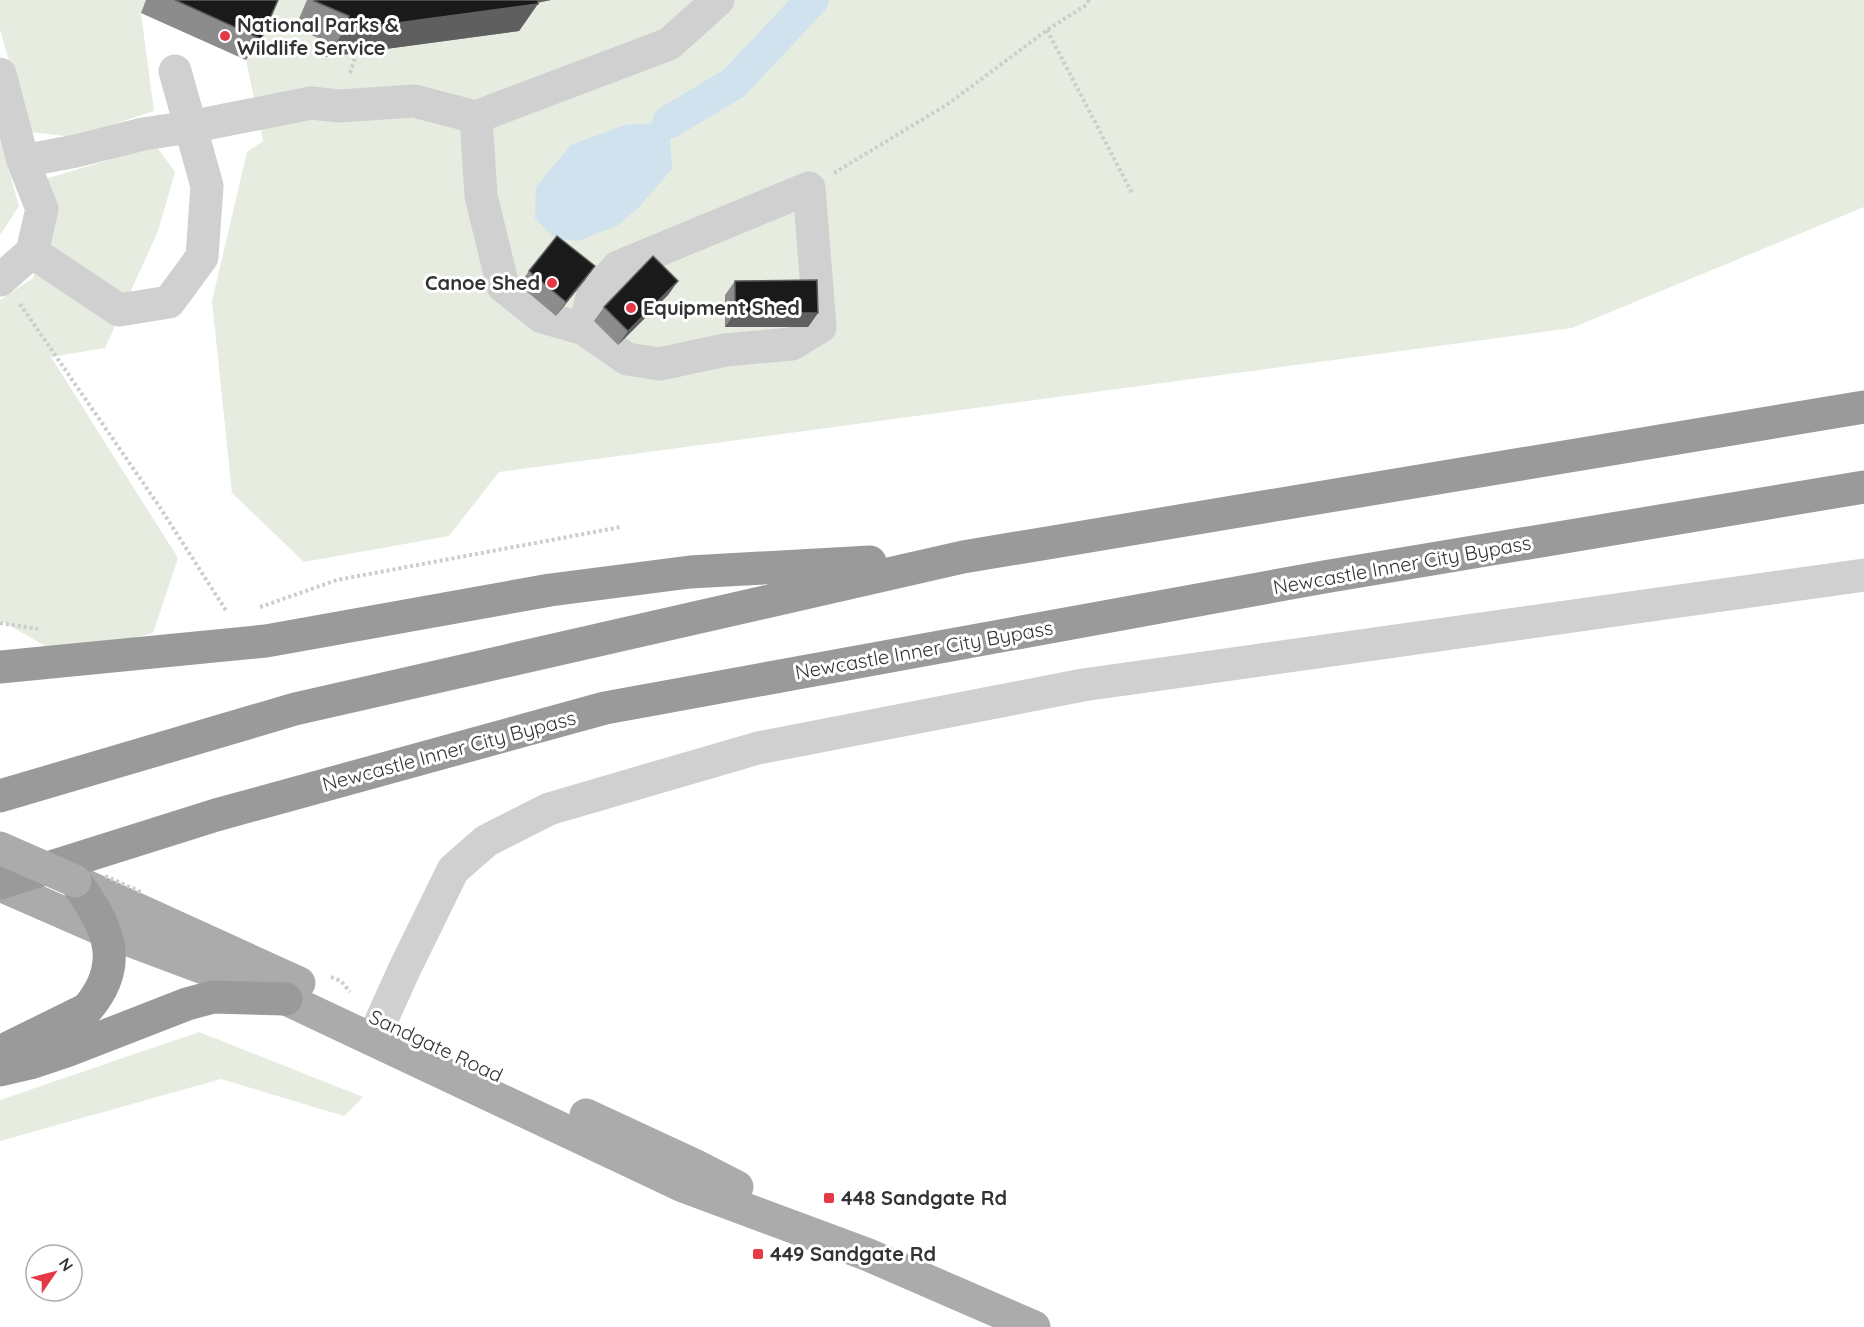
<svg xmlns="http://www.w3.org/2000/svg" width="1864" height="1327" font-family="Quicksand,sans-serif">
	<rect width="100%" height="100%" fill="#fff"/>
	<!-- green -->
	<path fill="#e6ecdf" d="M0 0H1864V207L1572 328 499 472 449 536 304 562 232 493 212 301 247 152 263 141 246 60 141 13 154 111 75 137 30 132 0 30Z
		M0 139 19 206 0 235Z
		M156 146 175 172 158 231 105 348 51 357 178 558 153 633 61 655 0 620V300L33 278 48 233 45 179Z
		M199 1032 363 1097 344 1116 221 1079 0 1141V1100Z"/>
	<!-- water -->
	<path fill="#cfe2ee" d="M669 122 672 169 639 207 618 225 578 241 554 238 535 218 536 187 571 145 625 125Z"/>
	<g fill="none" stroke-linecap="round" stroke-linejoin="round">
		<!-- canal -->
		<path stroke="#cfe2ee" stroke-width="33" d="M669 122 734 83 812 0"/>
		<!-- path -->
		<path stroke="#cdcdcd" stroke-width="4" stroke-dasharray="3 3" stroke-linecap="butt" d="M1047 30 1132 193
			M350 73 358 49
			M834 173 948 104 1047 30 1086 5 1089 0
			M20 304 159 506 227 612
			M260 607 337 580 621 527
			M0 623 38 629
			M331 977 341 981 350 992"/>
		<!-- minor -->
		<path stroke="#d0d0d0" stroke-width="33" d="M0 74 23 161 42 209 32 252 0 280
			M476 117 481 196 503 286 542 317 584 329 627 359 660 364 725 350 792 344 820 327 809 188 618 267 592 297 584 329
			M23 161 76 151 143 134 190 127 311 103 339 106 414 101 476 117 669 44 718 0
			M32 252 119 310 169 302 202 257 207 186 175 71
			M381 1021 405 968 453 870 486 841 549 809 758 748 1083 685 1864 575"/>
		<!-- major -->
		<path stroke="#ababab" stroke-width="33" d="M75 881 299 983
			M0 885 105 931 286 999 683 1186 866 1254 1034 1327
			M586 1115 694 1165 737 1187"/>
		<!-- highway -->
		<path stroke="#9a9a9a" stroke-width="33" d="M0 667 266 641 550 590 690 572 870 562
			M0 796 295 709 963 557 1864 407
			M0 883 216 815 605 708 1324 577 1864 487
			M0 1052 87 1009C127 963 107 924 75 881
			M0 1070 30 1063 66 1051 187 1004 213 997 286 999"/>
		<!-- path-bridge -->
		<path stroke="#cdcdcd" stroke-width="4" stroke-dasharray="3 3" stroke-linecap="butt" d="M105 876 141 892"/>
		<!-- major-bridge -->
		<path stroke="#ababab" stroke-width="33" d="M0 848 75 881"/>
	</g>
	<!-- wall -->
	<path fill="#8c8c8c" d="M146 0H278L261 39 246 60 141 13Z
		M307 0H551L538 3 519 31 326 57 330 43 295 28Z
		M595 266 585 280 556 316 519 285 529 271Z
		M678 281 668 295 618 345 594 321 604 307Z
		M735 281 818 313 808 327H725V295Z"/>
	<!-- shaded-wall -->
	<path fill="#5f5f5f" d="M520 0H551L516 6Z
		M538 4 519 31 326 57 345 30Z
		M595 266 585 280 556 316 566 302Z
		M678 281 668 295 618 345 628 331Z
		M735 313H818L808 327H725Z"/>
	<!-- building -->
	<path fill="#1a1a1a" stroke="#5f5f5f" stroke-width="1.5" d="M175 0H278L261 39Z
		M315 0H538V4L345 30 349 16 314 1Z
		M557 236 595 266 566 302 529 271Z
		M653 256 678 281 628 331 604 307Z
		M817 280 818 313H735V281Z"/>
	<!-- markers -->
	<g fill="#e63946" stroke="#fff" stroke-width="2">
		<circle cx="225" cy="36" r="6"/>
		<circle cx="552" cy="283" r="6"/>
		<circle cx="631" cy="308" r="6"/>
		<rect x="823" y="1192" width="12" height="12" rx="3"/>
		<rect x="752" y="1248" width="12" height="12" rx="3"/>
	</g>
	<g text-anchor="middle" stroke-width="6" stroke-linejoin="round" paint-order="stroke">
		<!-- poi labels -->
		<g font-size="20" font-weight="bold" fill="#333" stroke="#fff" text-anchor="start">
			<text x="237" y="32">National Parks &amp;<tspan x="237" dy="23">Wildlife Service</tspan></text>
			<text x="540" y="290" text-anchor="end">Canoe Shed</text>
			<text x="643" y="315">Equipment Shed</text>
			<text x="841" y="1205">448 Sandgate Rd</text>
			<text x="770" y="1261">449 Sandgate Rd</text>
		</g>
		<!-- street labels -->
		<g font-size="20" fill="#333" stroke="#fff">
			<text transform="translate(1402 565) rotate(-10)" y="7">Newcastle Inner City Bypass</text>
			<text transform="translate(924 650) rotate(-10)" y="7">Newcastle Inner City Bypass</text>
			<text transform="translate(449 751) rotate(-15)" y="7">Newcastle Inner City Bypass</text>
			<text transform="translate(436 1046) rotate(25)" y="7">Sandgate Road</text>
		</g>
	</g>
	<!-- north arrow -->
	<g transform="translate(54 1273) rotate(55)"><circle r="28" fill="#ffffff" stroke="#adadad" stroke-width="1.5"/>
	<path d="M0-4.5L10 22L0 15L-10 22Z" fill="#e63946"/>
	<text y="-9" font-size="16" font-weight="bold" text-anchor="middle" fill="#333333">N</text>
	</g>
</svg>
